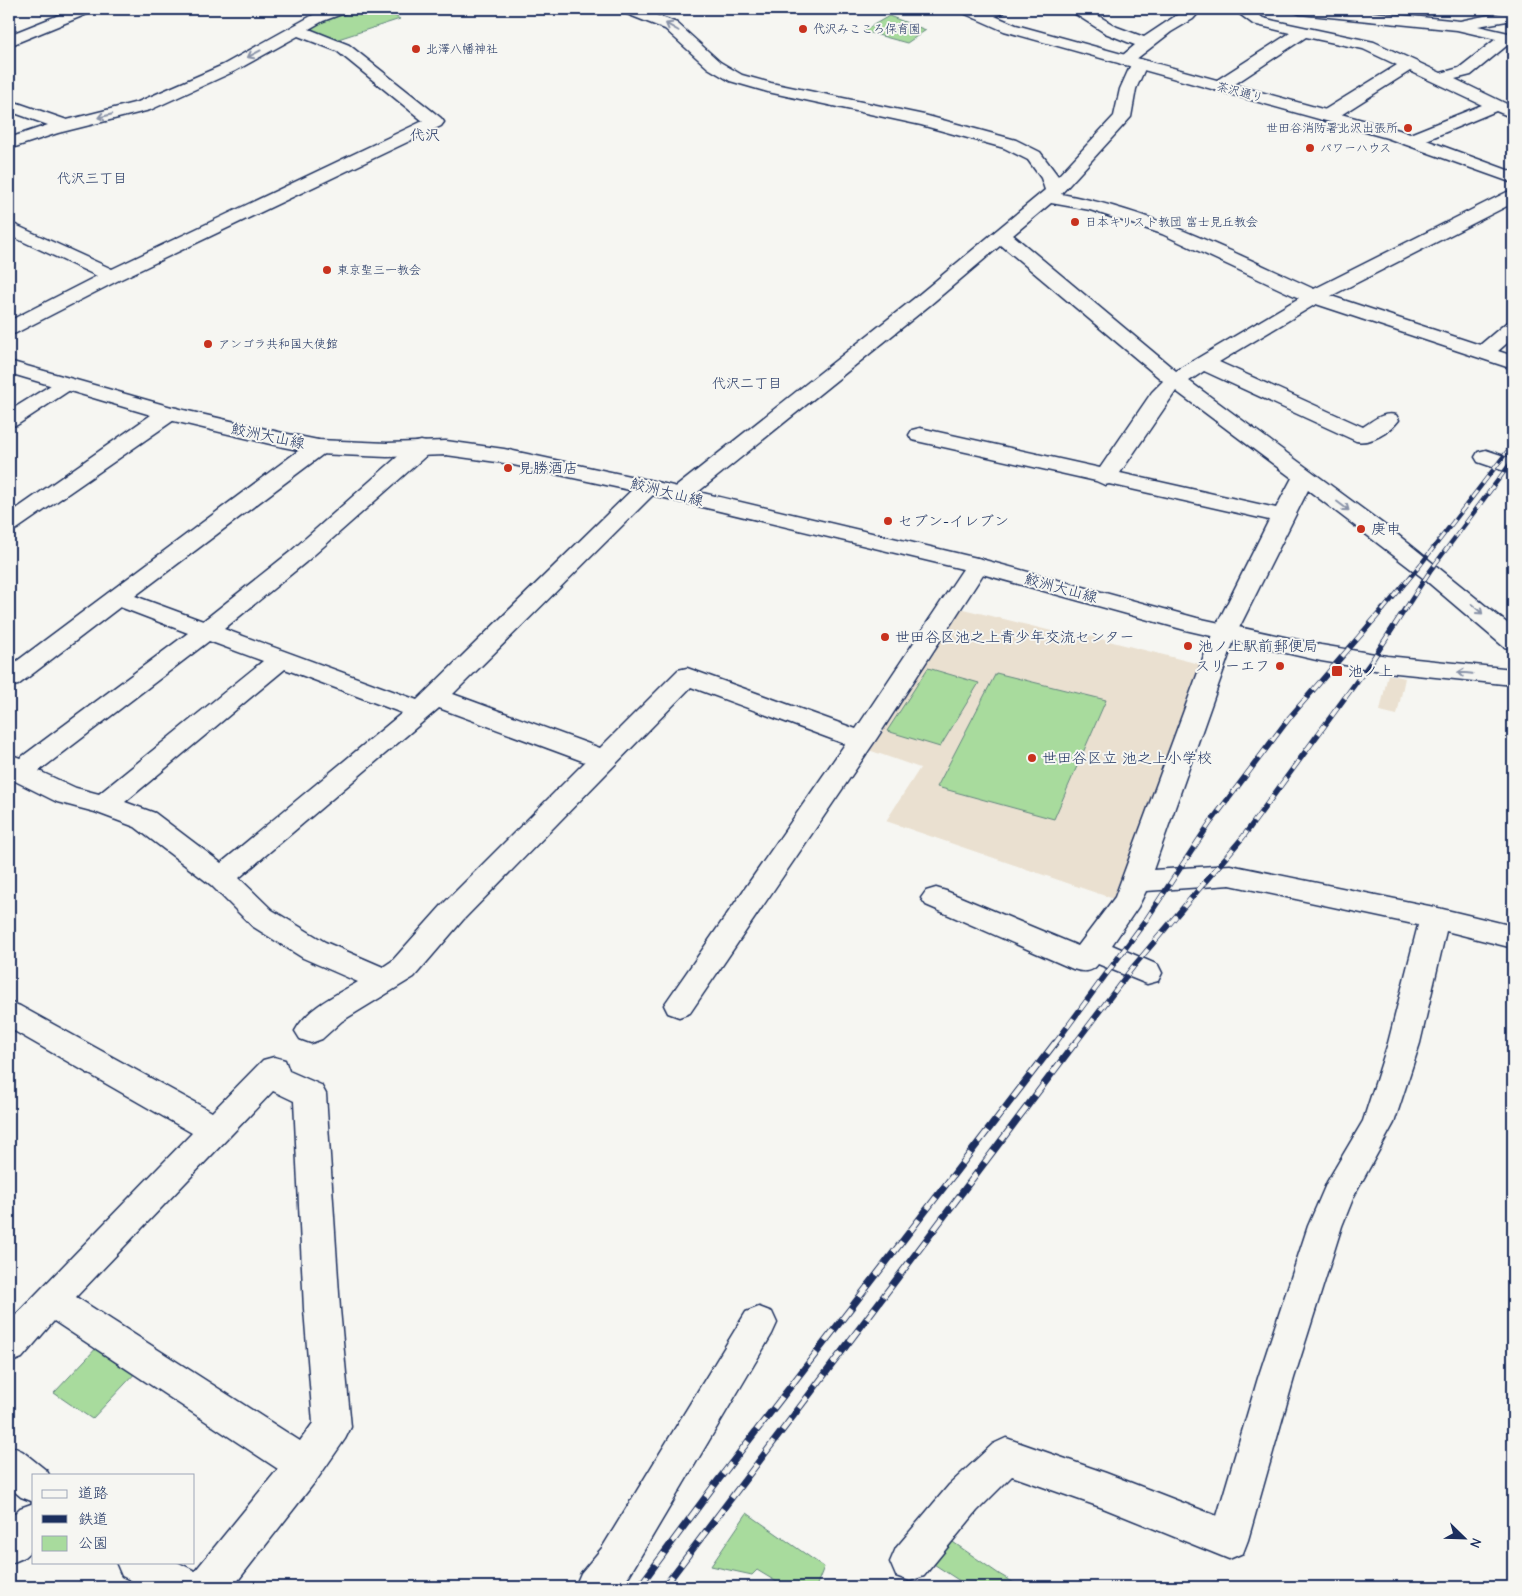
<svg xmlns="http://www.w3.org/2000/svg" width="1522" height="1596" font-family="'Comic Neue','Klee One',sans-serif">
	<rect width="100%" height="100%" fill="#f6f6f2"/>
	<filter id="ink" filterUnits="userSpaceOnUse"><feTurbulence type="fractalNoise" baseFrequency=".02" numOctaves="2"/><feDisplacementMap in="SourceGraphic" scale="10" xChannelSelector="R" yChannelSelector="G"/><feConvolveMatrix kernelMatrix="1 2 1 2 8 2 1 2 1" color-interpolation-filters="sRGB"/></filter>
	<g filter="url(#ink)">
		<!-- built -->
		<path fill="#eae0d0" d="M959 608 1068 635 1089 636 1207 666 1117 900 886 821 920 768 863 748Z
			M1388 674 1405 678 1397 715 1380 711Z"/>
		<!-- green -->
		<path fill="#a8db9d" stroke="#62857e" d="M355 9H382L400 19 329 42 309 31 308 28 320 21Z
			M889 16 926 30 907 43 863 31Z
			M928 668 979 683 940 747 887 731Z
			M996 673 1106 700 1054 819 937 787Z
			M101 1343 141 1367 92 1419 54 1393Z
			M747 1513 824 1567 816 1587H785L757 1570 752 1575 711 1566Z
			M937 1531 999 1574 1021 1587H969L926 1559Z"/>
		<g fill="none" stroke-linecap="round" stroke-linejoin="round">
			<!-- street casing -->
			<g stroke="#1b2f5e" stroke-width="3">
				<path id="street" d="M74 9H95L92 12 9 46V35Z
					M329 9H350L347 12 323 21 309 29 349 45 441 118 444 122 441 126 119 280 16 333 9 335V321L97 276 9 235V222L112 269 423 121 337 51 298 36 235 71 150 110 58 133 9 149V138L48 125 9 111V100L67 120 138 102 223 65 313 15Z
					M619 9H640L677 23 720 62 742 75 771 83 924 115 1016 140 1040 152 1058 176 1114 116 1120 89 1132 62 1125 65 1119 63 1117 60 1135 45 1105 33 1072 12 1069 9H1087L1117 27 1144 37 1186 9H1202L1193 19 1171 32 1135 60 1145 61 1147 64 1136 89 1131 117 1061 194C1151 210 1232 252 1314 289L1507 192 1513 191V203L1331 296 1480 345 1506 323 1513 321V338L1498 351 1513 356V369L1316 304 1219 362 1363 427C1374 420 1382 412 1396 415L1399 420C1390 432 1371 444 1356 441L1204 371 1189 381 1398 535 1513 628V649L1504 647 1423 578 1308 490 1237 632 1153 870 1230 865 1434 907 1513 926V948L1446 931 1420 1043 1394 1123 1354 1196 1342 1226 1294 1378 1248 1540 1243 1553 1229 1559 1103 1508 1012 1476 977 1511 924 1576 910 1581 896 1576 890 1562 896 1548 949 1485 993 1444 1006 1438 1106 1473 1217 1516 1258 1378 1308 1226 1327 1182 1363 1121 1388 1043 1418 925 1230 885 1146 891 1138 907 1112 945 1158 965 1162 973 1158 981 1147 984 1098 964C1092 973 1083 972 1073 969L926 905 921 898 926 891 936 888 946 891 1078 946 1115 897 1213 632 1269 520 1109 484 1105 485 1096 481 912 440 909 435 912 430 920 428 1100 468 1152 392 1163 381 1001 245 930 305 688 500 680 502 672 500 669 495 672 490 916 297 1045 190 1041 178 1028 160 1004 148 921 125 768 92 730 81 708 68 665 29 622 12ZM1051 203 1090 210 1162 234 1299 298 1176 371 1013 235ZM1176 391 1292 478 1276 508 1120 473Z
					M984 9H1008C1002 16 983 20 975 18L972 15 975 12Z
					M1233 9H1251L1263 18 1275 21 1374 42 1441 73 1459 68 1496 39 1457 30 1300 14 1295 12 1292 9H1343L1460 21 1513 10V20L1478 26 1513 34V44L1510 43 1471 75 1455 79 1513 107V118L1496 111 1417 144 1411 145 1405 144 1402 140 1405 136 1482 105 1410 71 1333 120H1321L1318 116 1321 112 1397 65 1363 49 1306 37 1226 90H1214L1212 86 1214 82 1290 33 1253 24Z
					M66 378 73 380 77 384 73 388 17 425 9 426V411L59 380Z
					M169 407 177 408 180 413 177 418 17 529 9 531V514L161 408Z
					M318 440 326 442 329 447 326 452 135 596 203 621 290 552 413 443 421 441 429 443 432 448 429 453 306 562 224 629 417 700 640 482 648 480 656 482 659 487 656 492 453 694 600 748 678 670 687 668 856 729 969 560 977 558 985 560 989 565 877 738 690 1013 679 1017 668 1013 664 1005 845 744 691 687 463 920 414 977 342 1021 322 1039 311 1043 300 1039 295 1031C308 1007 336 995 358 982L303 958 252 926 211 885 135 827 95 812 57 802 9 778V754L20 758 188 633 120 607 18 685 9 687V667L310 442ZM209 641 263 661 99 794 76 788 39 771ZM285 669 402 713 221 863 155 813 125 802ZM439 708 585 762 443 904 392 961 383 967 325 942 272 910 239 878Z
					M1486 450 1513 459V474L1478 462 1475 457 1478 452Z
					M9 1002 20 1006 212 1112 263 1060 274 1057 285 1060 289 1071 321 1085 326 1094 340 1309 351 1427 345 1439 318 1478 233 1587H145L122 1576 116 1562H177L195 1571 278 1469 54 1321 22 1358 9 1363V1322L192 1133 9 1028ZM273 1091 294 1101 304 1309 313 1423 300 1441 76 1297Z
					M759 1307 772 1312 777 1323 772 1334 630 1574 620 1587H575L581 1573 602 1548 746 1312Z
					M9 1445 22 1451 47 1471 49 1475H34V1502L21 1497 9 1487Z
					M34 1503V1548L23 1558 9 1564V1519L20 1508Z"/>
			</g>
			<!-- secondary casing -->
			<g stroke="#1b2f5e" stroke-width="3">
				<path id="secondary" d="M958 9H978L1016 25 1399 130 1513 172V183L1387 138 1004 31 961 12Z
					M9 361 175 408 283 433 318 440 387 443 446 441 504 449 648 480 977 558 1197 618 1321 645 1387 656 1513 669V685L1387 672 1321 661 1185 630 971 571 648 494 504 463 446 455 387 457 318 454 283 447 161 418 9 373Z"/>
			</g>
			<!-- street -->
			<use href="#street" fill="#f6f6f2" fill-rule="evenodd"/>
			<!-- secondary -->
			<use href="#secondary" fill="#f6f6f2" fill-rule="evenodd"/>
			<!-- rail-far2 casing -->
			<g stroke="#1b2f5e" stroke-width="4.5">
				<path id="rail-far2" d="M1382 611 1421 564 1513 444
					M1404 611 1430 571 1513 460"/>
			</g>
			<!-- rail-far1 casing -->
			<g stroke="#1b2f5e" stroke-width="5.5">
				<path id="rail-far1" d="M1054 1045 1146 920 1210 823 1290 717 1383 609
					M1074 1045 1133 967 1243 837 1371 662 1405 609"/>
			</g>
			<!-- rail casing -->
			<g stroke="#1b2f5e" stroke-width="7">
				<path id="rail" d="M639 1587 713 1487 1055 1043
					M664 1587 1075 1043"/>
			</g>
			<!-- rail-far2 -->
			<use href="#rail-far2" stroke="#f6f6f2" stroke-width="3" stroke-dasharray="9" stroke-linecap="butt"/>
			<!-- rail-far1 -->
			<use href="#rail-far1" stroke="#f6f6f2" stroke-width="4" stroke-dasharray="11" stroke-linecap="butt"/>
			<!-- rail -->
			<use href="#rail" stroke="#f6f6f2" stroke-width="5" stroke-dasharray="14" stroke-linecap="butt"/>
		</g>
		<!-- one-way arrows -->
		<defs><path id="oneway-shaft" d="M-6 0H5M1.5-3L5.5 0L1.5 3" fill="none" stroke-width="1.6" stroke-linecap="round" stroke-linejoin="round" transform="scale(1.25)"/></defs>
		<g stroke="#8892a8">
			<use href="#oneway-shaft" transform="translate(672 27) rotate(-150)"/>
			<use href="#oneway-shaft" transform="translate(254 54) rotate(152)"/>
			<use href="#oneway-shaft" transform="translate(105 116) rotate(166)"/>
			<use href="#oneway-shaft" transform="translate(1343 506) rotate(37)"/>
			<use href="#oneway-shaft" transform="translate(1477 609) rotate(41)"/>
			<use href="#oneway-shaft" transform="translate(1465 673) rotate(-174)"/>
		</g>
	</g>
	<!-- markers -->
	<g fill="#c8321e" stroke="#f6f6f2" stroke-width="2">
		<circle cx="803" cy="29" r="5"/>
		<circle cx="416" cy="49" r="5"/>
		<circle cx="1408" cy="128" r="5"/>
		<circle cx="1310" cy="148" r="5"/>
		<circle cx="1075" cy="222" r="5"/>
		<circle cx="327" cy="270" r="5"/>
		<circle cx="208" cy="344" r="5"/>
		<circle cx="508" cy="468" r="5"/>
		<circle cx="888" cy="521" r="5"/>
		<circle cx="1361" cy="529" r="5"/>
		<circle cx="885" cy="637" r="5"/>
		<circle cx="1188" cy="646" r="5"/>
		<circle cx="1280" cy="666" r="5"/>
		<rect x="1331" y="665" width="12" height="12" rx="2.5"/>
		<circle cx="1032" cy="758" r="5"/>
	</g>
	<g text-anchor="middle" stroke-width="4" stroke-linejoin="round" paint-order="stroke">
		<!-- far-poi labels -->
		<g font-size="12" fill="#1b2f5e" stroke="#f6f6f2" text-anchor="start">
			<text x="813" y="33">代沢みこころ保育園</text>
			<text x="426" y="53">北澤八幡神社</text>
			<text x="1398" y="132" text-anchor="end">世田谷消防署北沢出張所</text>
			<text x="1320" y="152">パワーハウス</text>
			<text x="1085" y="226">日本キリスト教団 富士見丘教会</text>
			<text x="337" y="274">東京聖三一教会</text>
			<text x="218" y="348">アンゴラ共和国大使館</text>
		</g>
		<!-- far-street labels -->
		<g font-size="12" fill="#1b2f5e" stroke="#f6f6f2">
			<text transform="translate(1240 92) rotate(15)" y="4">茶沢通り</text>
		</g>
		<!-- far-neighbourhood labels -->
		<g font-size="14" fill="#1b2f5e" stroke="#f6f6f2">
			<text x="92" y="183">代沢三丁目</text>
			<text x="747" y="388">代沢二丁目</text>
		</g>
		<!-- far-quarter labels -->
		<g font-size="15" fill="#1b2f5e" stroke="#f6f6f2">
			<text x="425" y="140">代沢</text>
		</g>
		<!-- street labels -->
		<g font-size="15" fill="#1b2f5e" stroke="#f6f6f2">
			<text transform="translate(268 436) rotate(12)" y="5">鮫洲大山線</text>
			<text transform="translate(667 492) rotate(14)" y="5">鮫洲大山線</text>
			<text transform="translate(1061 588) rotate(15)" y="5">鮫洲大山線</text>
		</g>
		<!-- poi labels -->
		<g font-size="15" fill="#1b2f5e" stroke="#f6f6f2" text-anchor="start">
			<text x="518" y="473">見勝酒店</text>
			<text x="898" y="526">セブン-イレブン</text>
			<text x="1371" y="534">庚申</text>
			<text x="895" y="642">世田谷区池之上青少年交流センター</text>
			<text x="1198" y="651">池ノ上駅前郵便局</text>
			<text x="1270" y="671" text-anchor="end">スリーエフ</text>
			<text x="1348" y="676">池ノ上</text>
			<text x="1042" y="763">世田谷区立 池之上小学校</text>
		</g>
	</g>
	<!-- margin -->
	<rect width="1522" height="1596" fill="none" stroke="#f6f6f2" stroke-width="30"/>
	<rect x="15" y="15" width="1492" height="1566" fill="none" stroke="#1b2f5e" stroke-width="2" filter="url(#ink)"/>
	<!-- legend -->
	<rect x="32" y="1474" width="162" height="90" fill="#f6f6f2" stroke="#9ea6b7"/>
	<rect x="42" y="1490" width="25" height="8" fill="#f6f6f2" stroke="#9ea6b7"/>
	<text x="78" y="1498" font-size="15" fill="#1b2f5e">道路</text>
	<rect x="42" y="1515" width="25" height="8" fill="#1b2f5e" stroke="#9ea6b7"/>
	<text x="78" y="1524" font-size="15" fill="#1b2f5e">鉄道</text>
	<rect x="42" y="1536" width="25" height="15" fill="#a8db9d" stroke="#9ea6b7"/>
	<text x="78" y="1548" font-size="15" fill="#1b2f5e">公園</text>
	<!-- north arrow -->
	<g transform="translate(1464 1538) rotate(113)" stroke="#f6f6f2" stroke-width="4" paint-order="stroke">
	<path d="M0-4L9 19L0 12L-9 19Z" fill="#1b2f5e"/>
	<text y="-8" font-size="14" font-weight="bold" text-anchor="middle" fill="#1b2f5e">N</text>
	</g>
</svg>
